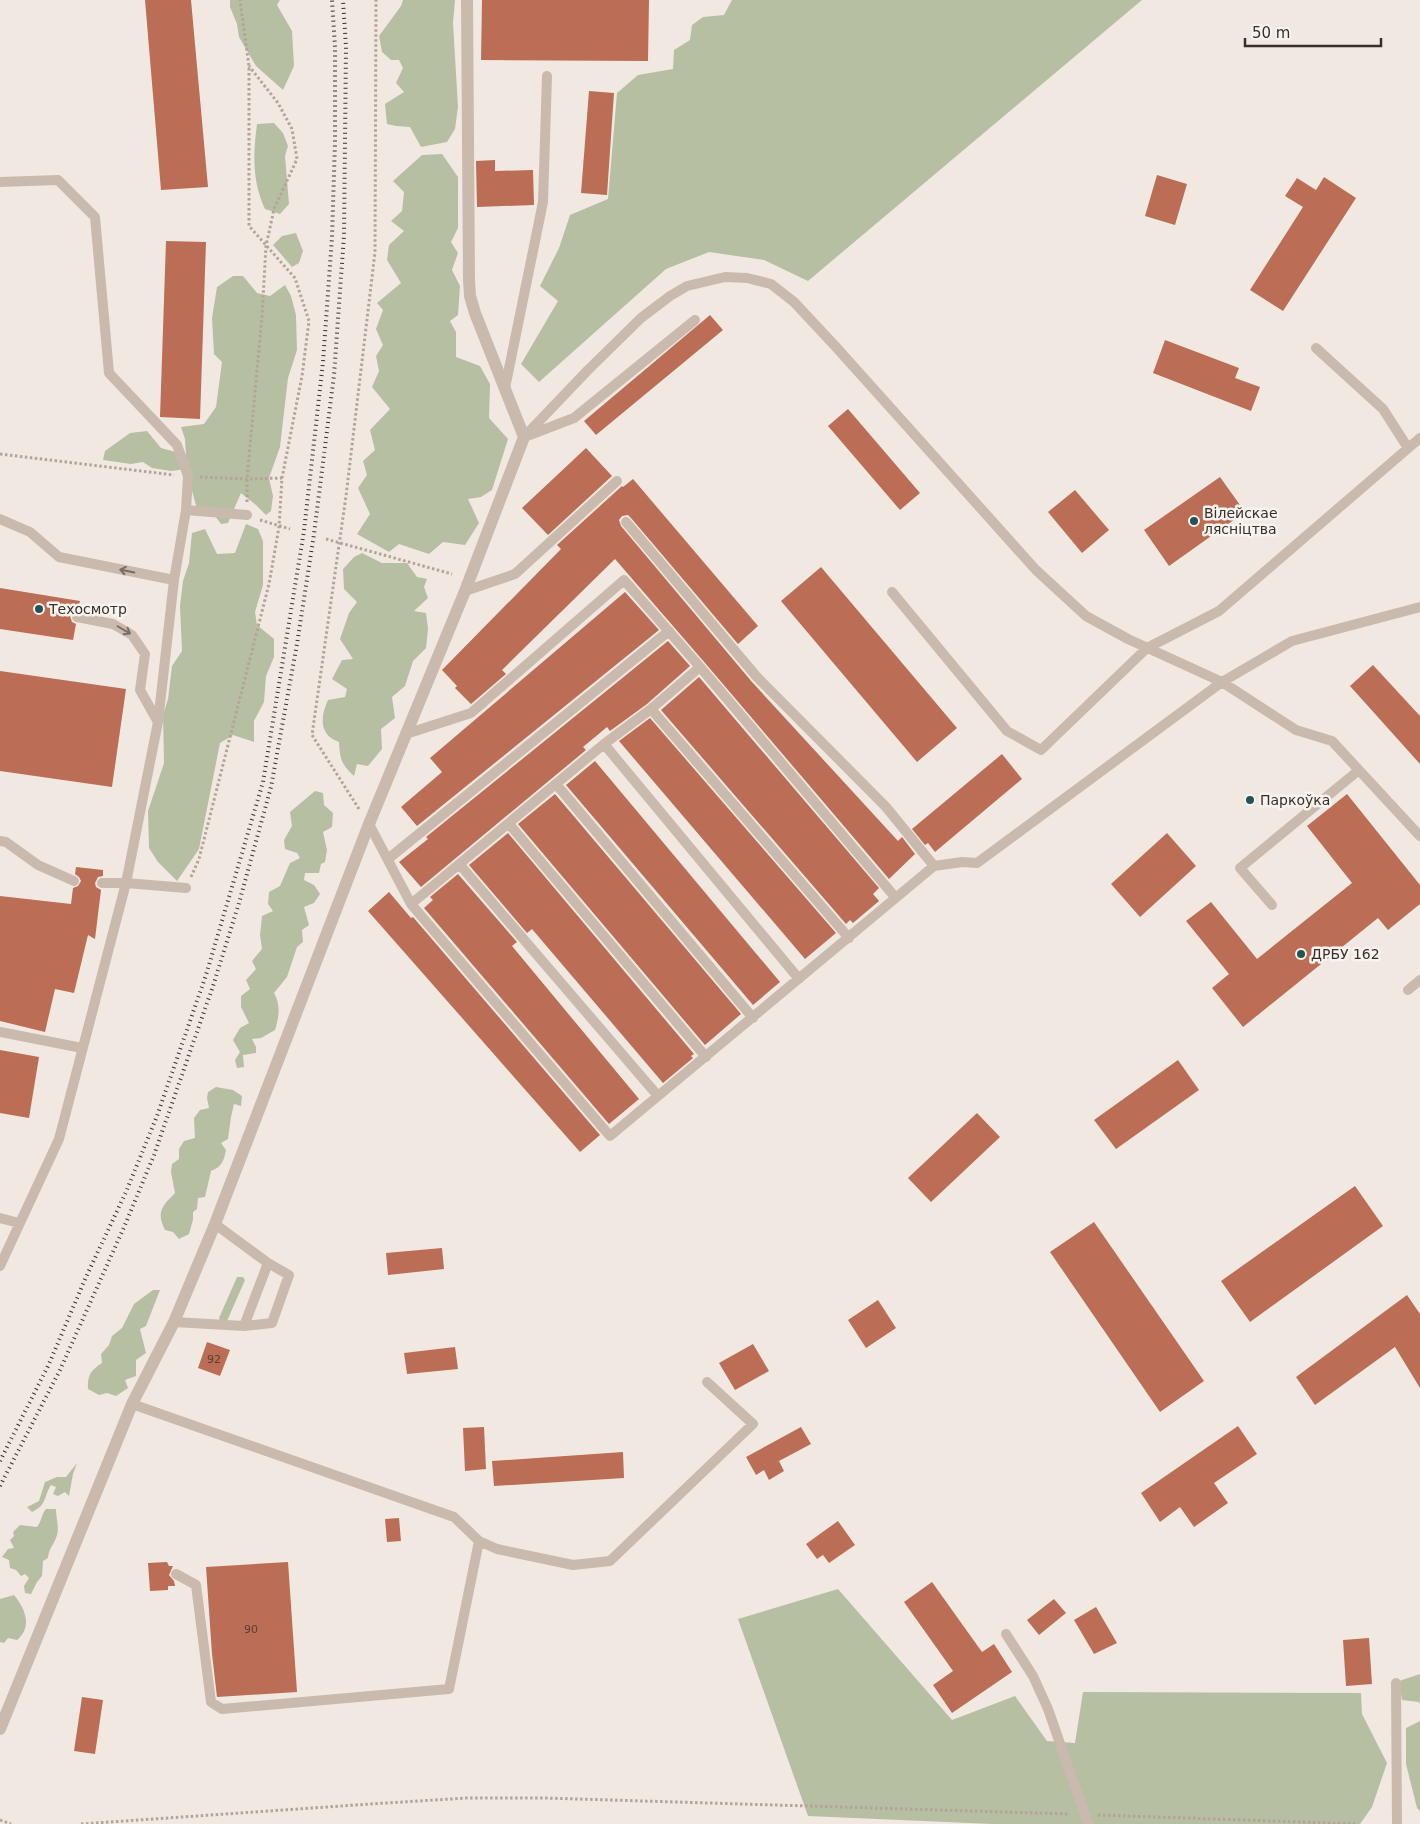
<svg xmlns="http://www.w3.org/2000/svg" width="1420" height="1824" font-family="'DejaVu Sans',sans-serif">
	<rect width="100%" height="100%" fill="#f1e9e1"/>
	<!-- green -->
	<path fill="#b6bfa2" d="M230 0H280L277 5 292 31 294 66 283 90 256 66 239 37 237 24 230 7Z
		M403 0H455L453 23 458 107 455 129 447 142 421 147 410 127 396 126 387 124 385 104 404 92 396 83 403 68 399 60H391L382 52 379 36 401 6Z
		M732 0H1142L808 281 764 260 709 252 666 269 539 382 521 364 558 301 540 286 559 248 570 215 608 199 617 93 638 75 673 69 674 50 690 40 692 25 703 17 724 15Z
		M274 123 283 133 288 146 285 156 289 204 280 214 265 209C252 181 253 154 257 124Z
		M442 154 458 177V228L451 242 458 253 452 270 460 286 458 315 450 321 456 332V357L480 366 490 384 489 418 508 439 492 490 481 497 468 499 479 523 465 545 443 542 429 554 399 544 389 552 357 534 370 514 358 488 367 475 363 461 375 450 370 430 390 409 372 387 379 371 376 356 383 345 376 329 383 310 377 303 401 283 387 260 389 245 404 231 391 221 402 211 404 192 393 181 422 155Z
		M296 233 303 251 299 263 292 267 273 245 282 236Z
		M233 276H243L257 293 270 296 285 285 291 296 296 315 297 350 288 378 280 447 269 478 273 496 271 511 266 515 256 505 241 493 228 523 221 524 212 512 197 509 186 469 171 471 152 468 143 462 131 464 103 460 105 451 130 433 147 431 161 448 186 455 185 439 181 427 204 424 216 407 222 362 214 354 212 318 217 287Z
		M246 524 258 529 263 541V585L255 612 257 625 274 639V657L266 676 264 702 254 721V742L233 735 220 743 199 849 177 881 158 862 149 848 148 811 164 763 163 715 168 699 172 666 182 651 180 606 183 581 189 563 192 533 205 529 217 554 235 553Z
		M362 553 382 563H407L417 577 427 579 424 587 428 598 414 611 426 613 428 629 426 648 413 661 405 686 392 697 395 718 381 729 382 749 368 766 357 764 354 776C341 764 340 759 339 742 319 735 320 717 328 700L345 697 347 689 332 679 342 660 353 659 340 639 349 613 357 602 344 589 343 569 354 557Z
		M315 791 323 793 324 805 333 813 332 827 323 832 327 850 325 862 321 864 319 873H305L304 880 314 885 320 894 314 903 304 907 309 925 302 930 303 942 297 947 287 977 274 993C281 1005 279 1017 275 1030L261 1038 252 1039 256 1047V1053L243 1055 244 1067 237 1068 235 1060 240 1052 233 1040 240 1028 249 1023 241 1007V996L250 989 246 980 256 969 252 961 262 949 260 935 262 916 273 911 268 904 269 892 280 886 290 863 300 858 297 853 285 849 284 840 292 826 290 812Z
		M216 1087 233 1090 242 1096 241 1106 234 1104 231 1117 228 1139 221 1143 226 1150C224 1160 222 1167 211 1171L205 1197 198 1198 197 1209 193 1212V1220L189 1234 179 1239 173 1232 165 1230C156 1212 162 1206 175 1193L171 1172 172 1164 179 1159V1149L184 1141 195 1138 194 1118 200 1110 209 1108 207 1098 208 1092Z
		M237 1277H243L245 1280 227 1321H220L219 1318Z
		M153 1290H160L146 1326 140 1329 146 1353 136 1360V1376L125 1380 128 1388 116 1396 107 1393 99 1395 88 1389C87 1376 91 1370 102 1363L101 1354 109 1345 112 1336 122 1328 134 1304Z
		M77 1463 73 1474 69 1496 65 1492 58 1496 53 1494 56 1487 51 1485C43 1498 47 1505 32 1512L27 1507 39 1501 45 1482 57 1477H66Z
		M46 1509H56C56 1518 60 1529 56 1538 53 1546 49 1548 48 1558L43 1561 42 1576 37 1582 31 1594 25 1593 24 1586 29 1578 25 1574 21 1576 16 1570 10 1568 9 1560 2 1557 8 1549 14 1548 10 1540 14 1536 13 1532 20 1525 37 1527C42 1521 41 1515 46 1509Z
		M838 1589 952 1720 1015 1696 1047 1741 1075 1743 1083 1692 1361 1693 1362 1714 1387 1763 1372 1807 1360 1824H992L808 1816 738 1619Z
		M14 1595C25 1608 33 1627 17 1640L8 1638 4 1643 0 1642V1599Z
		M1420 1674V1704L1419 1702 1402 1700 1399 1681Z
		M1420 1721V1811L1417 1808 1406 1764V1728Z"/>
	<!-- building -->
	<path fill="#bb6d55" d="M145 0H191L208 187 161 190Z
		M482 0H649L648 61 481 60Z
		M589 91 614 93 607 195 581 193Z
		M495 160V171L533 170 534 205 477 207 476 161Z
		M1157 175 1187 184 1175 225 1145 216Z
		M1324 177 1356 198 1283 311 1250 290 1303 207 1285 196 1297 178 1316 190Z
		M166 241 206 242 200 419 160 417Z
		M710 315 723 330 596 435 584 421Z
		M1165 340 1239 368 1235 378 1260 387 1251 411 1153 373Z
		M848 409 920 493 900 510 828 426Z
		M586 448 612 476 548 535 522 508Z
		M1220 477 1245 512 1169 566 1144 530Z
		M633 479 758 626 738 644 631 518 628 515 622 516 619 520 621 526 752 682 898 841 902 837 915 854 889 879 705 663 615 559 502 670 506 674 471 704 455 688 457 686 442 670 561 549 557 545 622 486 623 487Z
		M1075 490 1109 530 1082 553 1048 512Z
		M821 567 957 728 917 762 781 601Z
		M0 588 80 601 78 610 72 612 70 616 72 622 76 624 73 640 0 629Z
		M625 592 659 630 417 826 401 807 442 772 430 758Z
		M668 641 690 666 647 704 610 731 607 727 583 747 586 750 421 887 399 862 428 839 426 837Z
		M1373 665 1420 716V764L1350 686Z
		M0 671 126 689 112 787 0 771Z
		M699 677 879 888 873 894 879 901 853 923 850 920 846 924 661 710Z
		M650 718 836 933 805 959 619 741Z
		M1002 754 1022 779 935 852 928 843 925 845 912 829Z
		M595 761 780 982 753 1005 566 785Z
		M555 794 741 1014 705 1045 518 824Z
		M1347 794 1420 885V904L1388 930 1378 918 1243 1027 1212 988 1229 974 1186 921 1211 902 1257 959 1352 883 1307 826Z
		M508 833 694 1054 691 1056 693 1058 663 1083 532 929 527 933 469 865Z
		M1167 833 1196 866 1140 917 1111 884Z
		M76 867 103 870V876L98 877 95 883 96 887 101 890 95 939 88 935 74 993 55 989 45 1032 0 1021V896L71 904 73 888 78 886 81 881 79 877 75 874Z
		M458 874 517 942 512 946 639 1099 609 1124 424 908 433 900 430 897Z
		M389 892 411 918 413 917 600 1135 580 1152 368 911Z
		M0 1050 39 1057 29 1118 0 1113Z
		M1178 1060 1199 1090 1116 1149 1094 1120Z
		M977 1113 1000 1137 931 1202 908 1178Z
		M1355 1186 1383 1226 1250 1322 1221 1281Z
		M1094 1222 1204 1381 1160 1412 1050 1252Z
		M442 1248 444 1269 388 1275 386 1253Z
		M1407 1295 1420 1314V1388L1395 1347 1315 1405 1296 1377Z
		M878 1300 896 1328 866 1348 848 1320Z
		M207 1342 230 1350 220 1376 198 1368Z
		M753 1344 769 1371 735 1390 719 1363Z
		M455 1347 458 1369 407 1374 404 1353Z
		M1238 1426 1257 1454 1214 1483 1228 1503 1194 1527 1180 1507 1160 1522 1141 1493Z
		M484 1427 486 1469 465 1471 463 1428Z
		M801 1427 811 1444 779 1461 784 1471 769 1480 764 1470 756 1475 746 1457Z
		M623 1452 624 1478 494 1486 492 1461Z
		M399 1518 401 1541 387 1542 385 1519Z
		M838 1521 855 1545 829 1563 823 1555 817 1559 806 1544Z
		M167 1562 169 1566H173L169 1575 174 1581 175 1586H168V1590L150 1591 148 1563Z
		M288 1562 297 1692 217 1697 212 1654 206 1567Z
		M932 1582 982 1652 994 1644 1012 1672 952 1713 933 1685 953 1671 904 1602Z
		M1054 1599 1066 1613 1039 1635 1027 1620Z
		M1096 1607 1117 1643 1094 1654 1074 1620Z
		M1369 1638 1372 1684 1346 1686 1343 1640Z
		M82 1697 103 1700 95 1754 74 1751Z"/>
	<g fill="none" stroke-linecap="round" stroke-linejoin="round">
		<!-- path -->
		<path stroke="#b4a498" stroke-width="3" stroke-dasharray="2.5 2.5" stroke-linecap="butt" d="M0 454 174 475
			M200 477 247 479 282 478
			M247 502V479L262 316 266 246 274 209 297 159 292 129 278 103 249 66
			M260 520 290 529
			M326 539 452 574
			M359 809 312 735 346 496 375 252 376 0
			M191 877 199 859 269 584 279 527 282 478 302 376 309 321 295 278 249 226V66L240 0
			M1098 1815 1358 1824
			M0 1820 11 1824
			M81 1824 370 1804 467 1798H545L1070 1814"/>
		<!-- lane -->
		<path stroke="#c9baad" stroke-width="10" d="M0 182 58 180 95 217 109 373 177 445 188 476 186 510
			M1316 348 1383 409 1408 448
			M505 388 543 202 547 76
			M527 436 574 418 695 320
			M524 437 588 370 641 318 670 296 687 286 725 277 747 278 771 284 794 302 836 347 1036 570 1086 616 1128 639 1222 682 1296 730 1332 741 1420 836
			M0 519 30 532 59 557 174 580
			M626 522 757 677 886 807 934 866
			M465 591 515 574 617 481
			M892 592 1007 731 1041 750 1147 648 1219 611 1420 438
			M77 617 113 624 132 635 145 654 140 690 158 722
			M651 709 849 938
			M406 734 471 713 624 580 700 667
			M604 744 799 979
			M556 784 753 1018
			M369 824 411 904 610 1136 934 866 962 862 977 863 1222 682 1292 641 1420 607
			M509 824 706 1057
			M0 841 6 842 38 865 74 881
			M388 859 669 631
			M460 865 658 1096
			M102 883H126L186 888
			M411 904 604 744 651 709 700 667 895 897
			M1272 905 1240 868 1359 770
			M1408 990 1420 980
			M0 1032 82 1048
			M0 1218 19 1223
			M0 1266 59 1139 126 883 158 722 174 580 186 510 247 515
			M174 1322 244 1326 268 1263 215 1224
			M244 1326 272 1323 289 1275 268 1263
			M132 1404 454 1517 479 1541 449 1689 222 1709 211 1702 196 1585 176 1574
			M479 1541 497 1549 573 1565 610 1561 753 1424 707 1382
			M1006 1634 1033 1676 1048 1709 1088 1824
			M1396 1683 1397 1824"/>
		<!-- street -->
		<path stroke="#c9baad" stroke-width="12" d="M0 1729 132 1404 174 1322 215 1224 369 824 465 591 524 437 475 313 470 296 469 280 467 0"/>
		<!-- rail -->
		<path stroke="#382f2b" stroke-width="4" stroke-dasharray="1 4" stroke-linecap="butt" d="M0 1461 49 1364 86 1277 126 1192 157 1116 206 975 263 782 304 531 323 362 332 237 335 142V47L332 0
			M0 1486 60 1370 125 1225 154 1155 213 986 239 903 271 787 297 644 314 534 334 375 344 235 346 47 343 0"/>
	</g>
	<!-- one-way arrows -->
	<defs><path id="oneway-shaft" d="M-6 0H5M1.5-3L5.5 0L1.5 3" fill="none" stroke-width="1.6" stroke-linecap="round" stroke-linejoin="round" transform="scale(1.25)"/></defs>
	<g stroke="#796e66">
		<use href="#oneway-shaft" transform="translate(127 571) rotate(-168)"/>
		<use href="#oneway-shaft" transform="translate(124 630) rotate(30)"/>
	</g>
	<!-- markers -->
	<g fill="#245356" stroke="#f9f3ed" stroke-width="2">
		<circle cx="1194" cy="521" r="5"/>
		<circle cx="39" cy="609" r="5"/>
		<circle cx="1250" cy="800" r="5"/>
		<circle cx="1301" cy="954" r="5"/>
	</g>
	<g text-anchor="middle" stroke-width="5" stroke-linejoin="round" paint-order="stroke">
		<!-- number labels -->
		<g font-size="11" fill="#593e36">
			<text x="214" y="1363">92</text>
			<text x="251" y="1633">90</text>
		</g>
		<!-- poi labels -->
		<g font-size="14" fill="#382f2b" stroke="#f9f3ed" text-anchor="start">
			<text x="1204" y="518">Вілейскае<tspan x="1204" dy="16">лясніцтва</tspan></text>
			<text x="49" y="614">Техосмотр</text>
			<text x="1260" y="805">Паркоўка</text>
			<text x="1311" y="959">ДРБУ 162</text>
		</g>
	</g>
	<!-- scale -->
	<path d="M1245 38v8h136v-8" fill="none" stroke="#382f2b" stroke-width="2.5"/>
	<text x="1252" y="38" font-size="15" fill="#382f2b" stroke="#f9f3ed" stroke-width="4" paint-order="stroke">50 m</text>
</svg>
